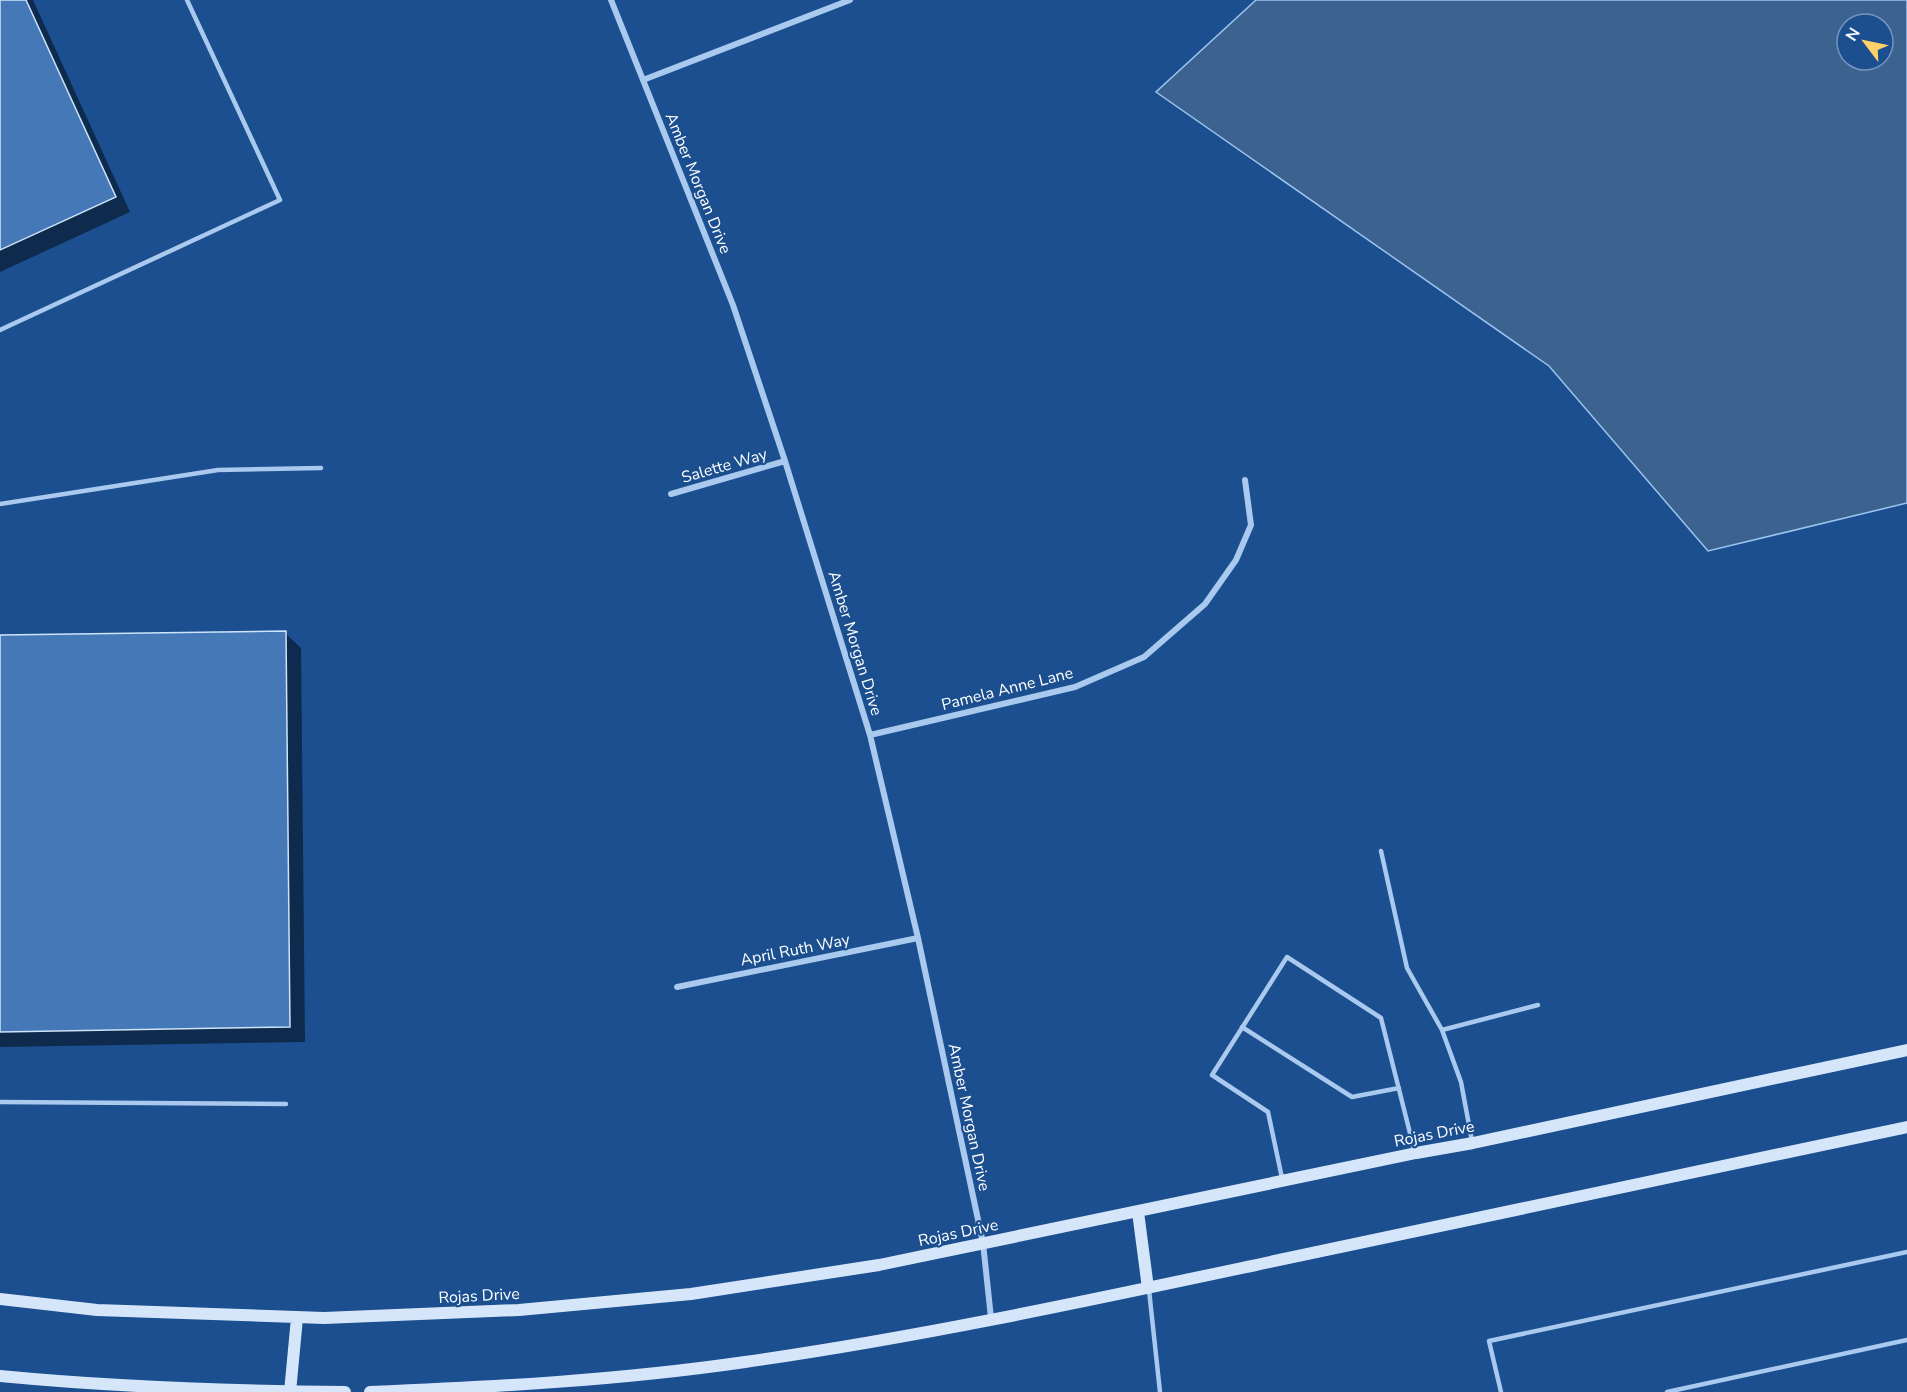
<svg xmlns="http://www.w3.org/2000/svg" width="1907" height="1392" font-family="'Nunito Sans',sans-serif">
	<rect width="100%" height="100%" fill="#1b4f8f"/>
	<!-- water -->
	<path fill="#3c6290" stroke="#9cc4f0" stroke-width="1.5" fill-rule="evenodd" d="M1256 0H1907V503L1708 551 1549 366 1156 92ZM1847 24H1883V60H1847Z"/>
	<!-- shadow -->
	<path fill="#0007" d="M0 0H33L130 212 0 272Z
		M285 633 301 648 305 1042 0 1047V637Z"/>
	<!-- building -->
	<path fill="#4478b7" stroke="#cfe3fa" stroke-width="1.5" d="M0 0H26L116 197 0 250Z
		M286 631 290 1027 0 1032V635Z"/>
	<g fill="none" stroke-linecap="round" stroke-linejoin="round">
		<!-- service -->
		<path stroke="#a9c9ee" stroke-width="4.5" d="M0 330 280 200 187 0
			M0 504 218 470 321 468
			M1381 851 1407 968 1442 1030 1461 1082 1472 1141
			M1242 1027 1352 1097 1399 1088
			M1442 1030 1538 1005
			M0 1102 286 1104
			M1282 1178 1268 1112 1212 1075 1287 957 1381 1018 1415 1153
			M1149 1290 1160 1392
			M1501 1392 1489 1341 1907 1252
			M1667 1392 1907 1340"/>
		<!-- minor -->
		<path stroke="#a9c9ee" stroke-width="6" d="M611 0 733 305 785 461 870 735 918 938 983 1243 991 1318
			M643 80 850 0
			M671 494 785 461
			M870 735 1075 687 1144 657 1205 604 1236 560 1251 525 1245 480
			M677 987 918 938"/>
		<!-- secondary -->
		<path stroke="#d6e6fa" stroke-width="12" d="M1138 1212 1148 1288
			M0 1299 97 1310 324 1318 519 1310 691 1294 879 1265 1416 1153 1473 1143 1907 1050
			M0 1376C114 1387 230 1391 345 1392
			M290 1392 297 1318
			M370 1392C495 1387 621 1380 745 1362 921 1337 1096 1299 1270 1262 1482 1217 1695 1172 1907 1127"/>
	</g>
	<g text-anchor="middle" stroke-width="4.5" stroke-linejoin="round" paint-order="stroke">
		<!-- street labels -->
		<g font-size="16" fill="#fff" stroke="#1b4f8f">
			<text transform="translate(699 183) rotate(68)" y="6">Amber Morgan Drive</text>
			<text transform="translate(724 465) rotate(-16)" y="6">Salette Way</text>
			<text transform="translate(856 643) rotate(73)" y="6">Amber Morgan Drive</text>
			<text transform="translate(1007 688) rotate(-14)" y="6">Pamela Anne Lane</text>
			<text transform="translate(795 949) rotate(-11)" y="6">April Ruth Way</text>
			<text transform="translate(970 1117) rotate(78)" y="6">Amber Morgan Drive</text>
			<text transform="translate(1434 1133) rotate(-11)" y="6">Rojas Drive</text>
			<text transform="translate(958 1232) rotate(-12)" y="6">Rojas Drive</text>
			<text transform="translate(479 1295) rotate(-3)" y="6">Rojas Drive</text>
		</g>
	</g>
	<!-- north arrow -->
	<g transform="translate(1865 42) rotate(302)"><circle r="28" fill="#1b4f8f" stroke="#7695bc" stroke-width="1.5"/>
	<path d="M0-4.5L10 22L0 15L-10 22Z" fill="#ffd166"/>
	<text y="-9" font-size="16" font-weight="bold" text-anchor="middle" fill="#ffffff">N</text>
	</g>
</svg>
